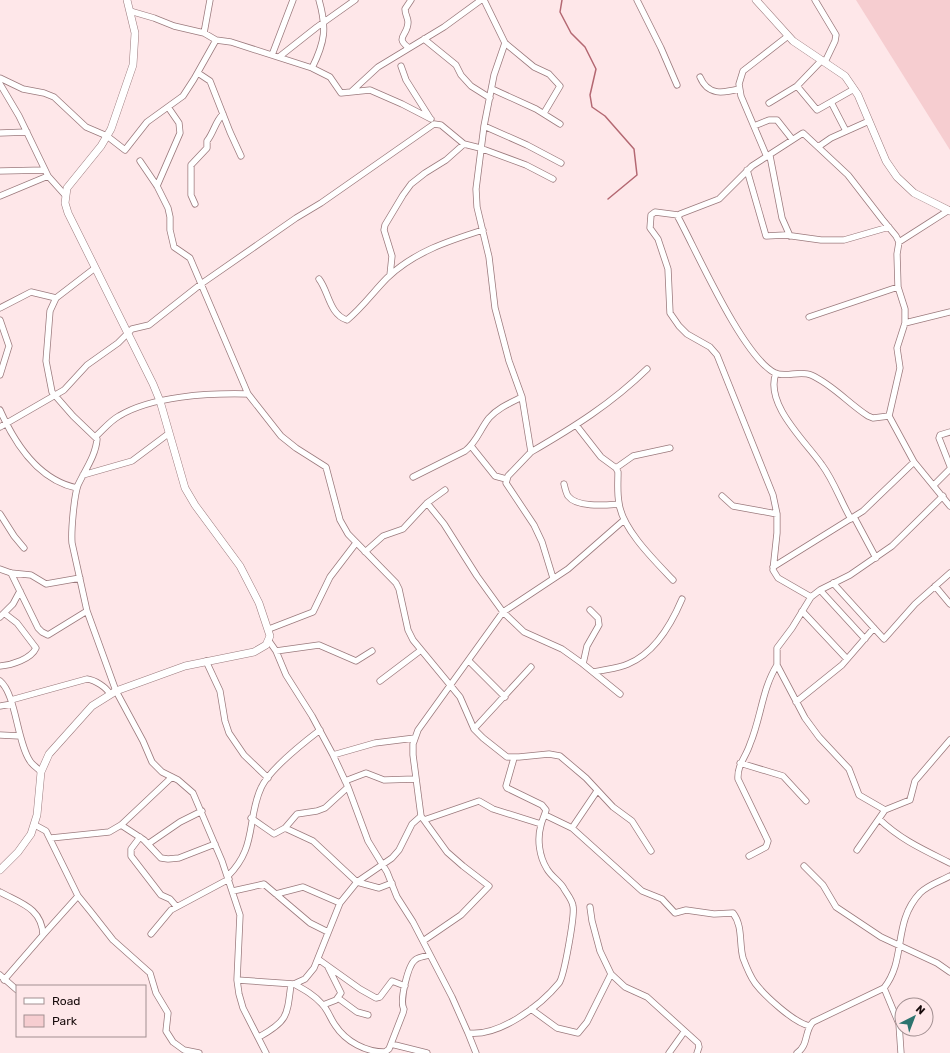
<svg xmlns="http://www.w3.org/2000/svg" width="950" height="1053" font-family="Rubik,sans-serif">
	<rect width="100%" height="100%" fill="#fee7e9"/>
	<!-- green -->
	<path fill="#f6cdd0" d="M856 0H950V150Z"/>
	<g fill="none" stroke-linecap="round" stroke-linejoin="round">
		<!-- stream -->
		<path stroke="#b46872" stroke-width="1.5" d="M562 0 560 12 571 33 585 47 596 69 590 95 592 107 605 116 634 149 637 175 608 199"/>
		<!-- minor casing -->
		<g stroke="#9b7a7d" stroke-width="7">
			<path id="minor" d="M484 0 505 43 494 75 484 126 476 189 477 207 489 257 495 308 509 361 522 397 531 452 508 476 506 483 534 525 542 542 553 578
				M637 0 661 48 677 85
				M815 0 836 35 835 41 825 62
				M130 11 154 18 174 26 204 33 216 40 231 42 312 68 330 77 341 93 370 90 402 104 431 119
				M204 33 210 0
				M424 39 456 65 461 75 471 86 490 98
				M505 43 534 67 549 74 560 86 544 113
				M409 48C394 37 408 36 408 22 408 18 405 14 405 9L411 0
				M272 55 293 0
				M279 57 317 27 355 0
				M401 66 406 80 430 118
				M312 68C325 42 327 28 319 0
				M198 73 210 81 230 132 241 156
				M700 77C708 96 723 93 739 89
				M0 78 23 89 44 93 54 97 86 127 107 136 125 150 147 122 183 96 194 79 216 40
				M0 84 19 116 48 176 65 195
				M797 86 817 110 854 89
				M492 89 536 109 560 124
				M352 91 378 67 444 27 481 0
				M831 102 846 131
				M769 103 797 86 822 60
				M484 126 527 145 561 163
				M754 126 769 120H777L792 139
				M0 133 27 132
				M818 147 831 138 869 121
				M770 156 782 218 790 236
				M767 157 741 96 739 84 743 71 788 36
				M140 161 157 186 168 208 170 217V230L174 247 190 258 248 394 281 436 296 448 326 467 340 520 348 534 396 583 399 589 408 630 413 640 460 697 474 729 483 738 507 757H519L549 754 560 756 586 778 613 807 632 821 651 851
				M747 170 766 236 785 235 821 240H844L889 227
				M0 171 45 170
				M157 186 180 133 179 123 168 107
				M0 196 48 176
				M195 204 191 195V165L207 148V141C214 132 215 122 223 114
				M949 210 899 242 897 254 898 287 905 309V323L897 348 900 368 889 416 914 462 950 506
				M678 215 655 212 651 215 650 228 658 239 668 269 670 313 679 326 687 334 710 347 717 355 773 495 777 514V533L773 570 778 578 811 597
				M95 268 56 298 50 311 46 361 52 392 73 416 97 439C96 455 85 470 78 485 74 496 71 531 72 543L87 611 116 691 143 741 152 762 162 772 178 780 193 793 222 861 240 915 237 980 239 994 243 1008 266 1053
				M390 275 392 256 384 230 385 225 403 195 411 184 425 173 446 160 464 144
				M319 279C329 292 329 314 347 320 362 308 374 291 387 278 414 252 448 241 483 230
				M0 308 31 292 56 298
				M809 317 898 287
				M0 320 9 346 0 375
				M905 323 950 312
				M776 373C764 404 806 442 822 465 834 481 841 502 851 519
				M0 410C15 444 38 480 77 488
				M889 416 873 418 868 416C849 404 832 384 811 375 800 370 786 378 775 373 743 357 697 252 678 217L680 214 719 199 752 166 803 133 848 175 882 219 896 236 899 242
				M576 425 601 457 616 468 618 472C618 482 617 493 619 503 622 529 655 561 673 580
				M0 427 64 390 87 365 118 343 132 329 149 325 201 284 296 218 321 203 434 124 441 125 464 144 480 148 526 165 553 179
				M950 432 940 435 939 438 950 466
				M96 436C103 430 110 421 119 416 152 396 209 393 248 394
				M471 446 495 476 506 479
				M531 452C574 427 611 404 647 369
				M616 468 633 456 670 448
				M83 475 132 461 168 434
				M413 477 465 451C477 442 480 429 489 418 498 408 510 403 522 397
				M564 484C565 488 566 493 568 496 577 508 606 505 619 504
				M934 485 950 469
				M722 496 733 506 777 514
				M943 496 892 546 850 575 820 590 811 597 792 628 777 648V665L805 718 819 737 849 769 859 795 885 810 910 800 915 781 950 740
				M427 503 444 524 477 576 503 612 524 632 562 649 583 664 620 694
				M0 514 14 536 24 548
				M854 517 876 558
				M365 552 383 536 403 529 427 503 445 490
				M773 567 863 511 914 462
				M0 569 11 573 31 575 46 584 80 578
				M11 573 38 628 42 632 48 635 87 611
				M833 583 884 639 915 604 950 573
				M935 586 950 604
				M820 590 865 639
				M802 611 847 659
				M0 617 13 604 20 591
				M269 629 313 612 330 577 356 543
				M269 641 276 651 286 675 312 716 333 755 348 787 368 841 387 872 397 897 413 922 452 997 468 1033C499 1037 540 1006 559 983 564 977 575 915 573 906 572 899 566 893 563 887 558 880 551 876 547 869 539 856 537 839 541 825 542 820 545 815 546 810L542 805 507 788 506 786 514 758
				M276 651 319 645 356 661 372 651
				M206 661 220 691 225 721 229 733 244 755 268 778
				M469 661 505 697
				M583 664 587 646 599 625 598 618 590 610
				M0 666C12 665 31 659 36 648L17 623 4 613
				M594 672C605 669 617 669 628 664 655 653 671 625 682 599
				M0 681C16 694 17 742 30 761 32 765 38 768 41 772
				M380 681 421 650
				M11 700 87 679C95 680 106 687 110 694
				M796 702 842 665 874 628
				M0 706 12 704
				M474 729 531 667
				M0 735 20 736
				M333 755 375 743 415 738
				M740 763 783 776 806 801
				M345 781 366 773 384 780 415 779
				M545 815 572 828 642 891 662 899 675 913 686 910 714 914 733 913C743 926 739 943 743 958 746 966 750 976 755 983 765 996 794 1023 810 1026
				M251 818 274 834 285 828 313 841 357 882 379 888 392 883
				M879 819C901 840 924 850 950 863
				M424 820 479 801 493 809 541 824
				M35 825 46 831 78 896 91 912 113 940 150 973 156 993 168 1013 166 1031 173 1042 184 1050 199 1053
				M121 825 144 840 161 858 168 859 179 858 215 844
				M285 828 297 814 317 811 325 808 348 787
				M572 828 597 791
				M140 837 131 849V856L161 895 170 899 176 906
				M51 838 109 832 121 825 172 777
				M148 844 180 822 202 811
				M857 850 885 810
				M749 856 766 847 768 841 738 779C737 765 746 757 750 744 761 718 762 689 777 665
				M804 866 823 885 836 907 881 937 937 963 950 972
				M228 876C235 869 241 861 245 851 253 832 251 809 261 788 269 770 303 743 320 730
				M233 891 264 884 310 923 328 932
				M0 892C20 903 42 908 43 935L4 980
				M276 894 303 887 340 903
				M590 907 592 921 600 951 611 974 625 987 647 997 698 1043 699 1047 697 1053
				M151 934 171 910 229 879
				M43 935 78 896
				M423 941 461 915 489 886 463 866 447 852 421 816 413 755V744L418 730 503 612 568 569 624 520
				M318 959 360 989 376 998 380 997 392 981 405 986
				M0 975 17 990
				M237 980 294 984 305 979 314 968 340 903 357 882 392 858 399 850 412 824 421 816
				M294 984C305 990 314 995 322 1004 328 1010 330 1018 335 1025 346 1042 366 1052 385 1052L389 1049 403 1013 404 1009C399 1002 408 965 415 960 418 957 425 956 430 955
				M884 988 899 1024 901 1053
				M338 998 357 1012 368 1015
				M323 1005 336 1000 341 993 328 967
				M531 1009 557 1028 578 1033 587 1022 611 974
				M468 1033 476 1053
				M259 1037C288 1021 287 1016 291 984
				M391 1044 427 1053
				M669 1053 684 1032
				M797 1053C809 1045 804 1031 813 1022L884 988C907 959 892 923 920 893 928 885 941 881 950 876"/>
		</g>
		<!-- tertiary casing -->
		<g stroke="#9b7a7d" stroke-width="8">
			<path id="tertiary" d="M756 0 793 41 845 76 858 95 886 161 897 177 914 193 950 211
				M0 870 18 852 31 834 37 815 41 772 49 754 92 706 116 691 185 666 254 652 266 645 270 636 259 603 240 566 195 505 185 488 160 401 153 384 68 213 65 203 67 188 101 146 111 129 133 65 135 33 127 0"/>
		</g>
		<!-- minor -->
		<use href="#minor" stroke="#fff" stroke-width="5.5"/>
		<!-- tertiary -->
		<use href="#tertiary" stroke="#fff" stroke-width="7"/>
	</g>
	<!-- legend -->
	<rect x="16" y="985" width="130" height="52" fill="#fee7e9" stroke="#a28f91"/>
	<rect x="24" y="998" width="20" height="6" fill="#ffffff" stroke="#a28f91"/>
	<text x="52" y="1005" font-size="12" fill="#170b0c">Road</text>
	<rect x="24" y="1015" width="20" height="12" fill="#f6cdd0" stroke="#a28f91"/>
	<text x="52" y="1025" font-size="12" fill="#170b0c">Park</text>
	<!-- north arrow -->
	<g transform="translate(914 1017) rotate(42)"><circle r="19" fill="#fee7e9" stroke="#a28f91"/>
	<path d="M0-3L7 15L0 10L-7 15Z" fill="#2c746f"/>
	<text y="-6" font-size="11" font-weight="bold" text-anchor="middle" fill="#170b0c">N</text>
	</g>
</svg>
